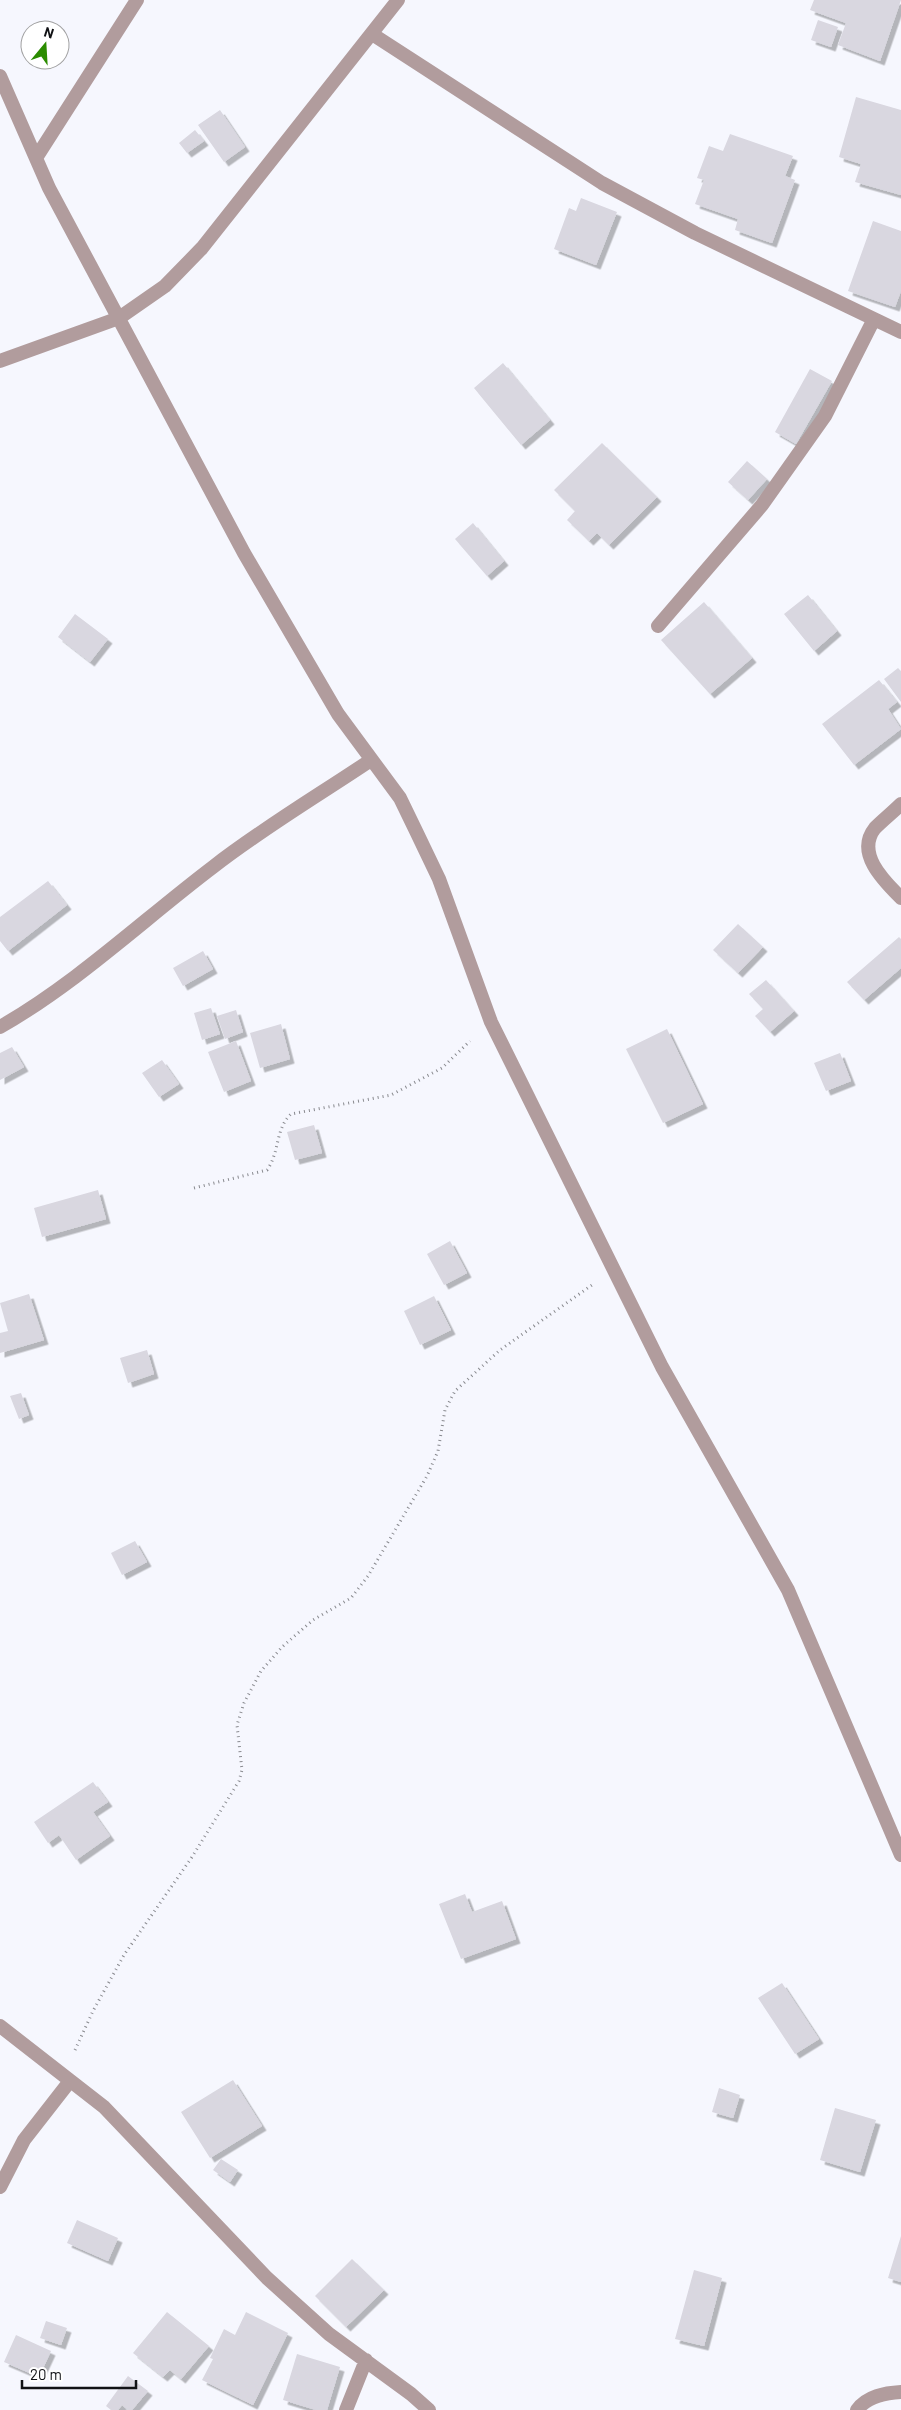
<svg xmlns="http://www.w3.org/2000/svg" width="901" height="2410" font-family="Barlow,sans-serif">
	<defs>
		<filter id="shadow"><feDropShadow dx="4.5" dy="4.5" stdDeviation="0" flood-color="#0004"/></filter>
	</defs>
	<rect width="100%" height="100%" fill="#f6f7fe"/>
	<!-- building -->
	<path fill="#d9d7e0" filter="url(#shadow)" d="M814 0H901L880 61 838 45 846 23 810 10Z
		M818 20 838 27 831 47 811 40Z
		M856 97 901 110V195L855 182 861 164 839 157Z
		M220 110 245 147 224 162 198 125Z
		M195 130 204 141 187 153 179 143Z
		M730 134 793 156 785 176 795 180 772 243 735 230 738 219 695 204 704 180 697 178 709 146 723 151Z
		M581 198 617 212 596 265 554 249 569 208 576 211Z
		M873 221 901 231V291L895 307 848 291Z
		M503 363 550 420 521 445 474 388Z
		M810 369 832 381 796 444 775 432Z
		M602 443 657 497 609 545 597 533 589 541 567 520 575 511 554 490Z
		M747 461 767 479 748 500 728 482Z
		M473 523 504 561 487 576 455 539Z
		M808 595 837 631 814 651 784 614Z
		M704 602 752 658 710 694 661 640Z
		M75 614 108 639 90 662 58 637Z
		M898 668 901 671V702L884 679Z
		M879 680 897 702 888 709 901 729 854 765 822 724Z
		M48 881 67 905 8 951 0 941V917Z
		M738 924 763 947 738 973 713 950Z
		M899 937 901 939V968L864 1000 847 982Z
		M203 951 213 969 183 986 173 968Z
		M766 980 794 1011 770 1032 755 1016 763 1009 749 994Z
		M211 1008 220 1034 202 1040 194 1013Z
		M236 1010 243 1032 225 1039 217 1016Z
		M281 1024 290 1059 260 1068 250 1033Z
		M667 1029 703 1104 663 1123 626 1049Z
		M236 1041 251 1081 224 1092 208 1052Z
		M12 1047 24 1067 0 1080V1053Z
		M840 1053 851 1081 826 1091 814 1063Z
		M162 1060 179 1084 159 1097 142 1073Z
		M314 1125 322 1153 295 1160 287 1132Z
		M98 1190 106 1219 42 1237 34 1208Z
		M450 1241 467 1273 444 1285 427 1254Z
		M29 1294 44 1340 0 1353V1333L8 1331 0 1303Z
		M434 1296 451 1330 420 1345 404 1311Z
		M147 1350 154 1374 128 1383 120 1358Z
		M21 1393 29 1415 19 1419 10 1396Z
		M135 1541 147 1562 122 1575 111 1553Z
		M93 1782 108 1802 93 1812 110 1836 76 1860 59 1835 48 1843 34 1822Z
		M465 1894 472 1912 502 1901 516 1939 461 1959 439 1904Z
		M782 1983 819 2039 795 2054 758 1998Z
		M233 2080 262 2126 210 2158 181 2112Z
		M719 2088 740 2095 733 2118 712 2112Z
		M835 2108 876 2120 860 2172 820 2160Z
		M221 2159 238 2170 230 2182 213 2170Z
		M77 2220 118 2238 108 2261 67 2243Z
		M901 2236V2282L888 2278Z
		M352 2259 384 2290 346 2327 315 2296Z
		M694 2270 722 2278 704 2346 675 2339Z
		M167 2312 209 2346 181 2379 170 2370 163 2377 133 2353Z
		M246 2312 288 2333 253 2405 202 2380 213 2359 210 2358 224 2329 235 2335Z
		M46 2321 67 2328 61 2345 40 2338Z
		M16 2335 51 2351 39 2377 4 2362Z
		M297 2354 340 2367 327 2410H316L283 2400Z
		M128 2376 148 2391 132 2410H128L122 2405 118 2410H111L106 2406Z"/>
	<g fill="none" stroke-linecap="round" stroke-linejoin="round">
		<!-- path -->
		<path stroke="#898a8f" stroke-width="3" stroke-dasharray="1 4" stroke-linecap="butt" d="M194 1188 267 1170C280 1152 275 1129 291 1114L391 1095 442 1068 470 1041
			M75 2050 93 2011 124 1955 192 1857 239 1781 242 1770 237 1725 244 1703 261 1671 282 1647 313 1620 351 1598 368 1576 427 1476 438 1451 445 1410 455 1391 500 1350 592 1285"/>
		<!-- minor -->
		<path stroke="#b19c9d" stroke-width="14" d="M372 34 602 183 695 233 901 332
			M0 76 49 188 244 553 338 714 400 798 416 831 439 879 491 1022 662 1367 788 1590 901 1855
			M36 158 137 0
			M0 361 119 318 165 286 202 248 398 0
			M658 626 762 505 825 416 874 319
			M901 804C893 812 883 820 875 828 855 853 884 881 901 898
			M0 1027C77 983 143 920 213 867 263 828 319 795 371 760
			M0 2026 104 2107 267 2278 329 2334 411 2394 429 2410
			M0 2187 24 2140 70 2081
			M346 2410 366 2360
			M857 2410C867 2396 885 2393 901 2392"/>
	</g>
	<!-- north arrow -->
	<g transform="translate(45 45) rotate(18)"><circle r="24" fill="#ffffff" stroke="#a0a0a1"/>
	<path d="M0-4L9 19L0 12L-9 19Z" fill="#2b8c00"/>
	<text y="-8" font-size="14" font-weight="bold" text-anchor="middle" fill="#111215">N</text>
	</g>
	<!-- scale -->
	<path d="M22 2380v8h114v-8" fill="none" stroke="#111215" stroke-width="2.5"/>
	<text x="30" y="2380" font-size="15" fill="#111215" stroke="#ffffff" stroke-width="4" paint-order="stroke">20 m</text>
</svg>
